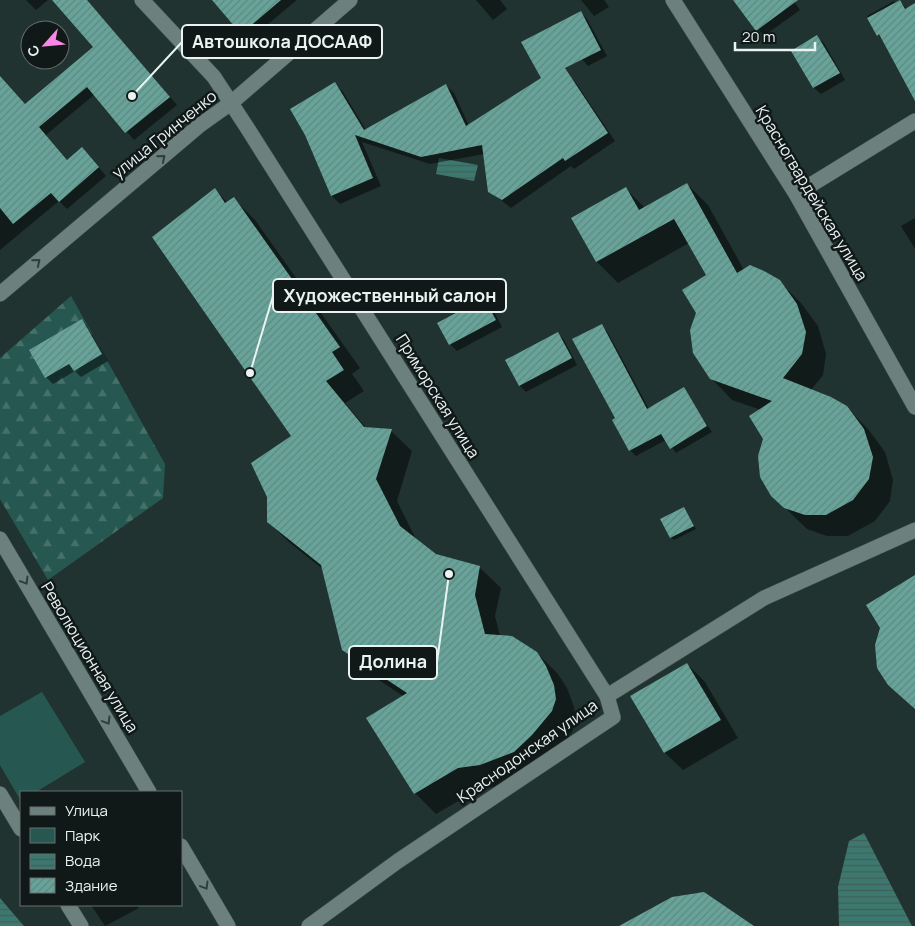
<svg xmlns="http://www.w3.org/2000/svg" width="915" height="926" font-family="Manrope,sans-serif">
	<defs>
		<pattern id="forest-firs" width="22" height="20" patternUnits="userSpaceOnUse" patternTransform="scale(1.25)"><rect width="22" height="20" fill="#265851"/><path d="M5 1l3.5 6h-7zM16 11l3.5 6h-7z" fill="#46716a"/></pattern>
		<pattern id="water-rules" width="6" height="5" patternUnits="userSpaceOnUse" patternTransform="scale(1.25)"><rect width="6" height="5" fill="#3d786f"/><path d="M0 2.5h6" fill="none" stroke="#425e5a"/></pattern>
		<pattern id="building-hatch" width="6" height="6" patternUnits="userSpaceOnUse" patternTransform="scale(1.25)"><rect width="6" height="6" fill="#68a39a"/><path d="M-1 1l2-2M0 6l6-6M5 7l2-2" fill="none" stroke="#5e8882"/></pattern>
	</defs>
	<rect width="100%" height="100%" fill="#213330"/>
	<!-- green -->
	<path fill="#265851" d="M42 692 85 762 36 792H21V801L0 765V716Z"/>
	<!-- forest -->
	<path fill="url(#forest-firs)" d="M71 296 165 464 163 498 48 580 0 499V358Z"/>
	<!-- water -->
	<path fill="url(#water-rules)" d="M439 158 478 165 474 181 436 174Z
		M864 833 912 926H839L838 887 849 841Z
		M0 898 23 925 24 926H0Z"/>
	<!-- shadow -->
	<path fill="#0007" d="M26 0H48L36 10Z
		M54 0H78L97 12 177 105 134 140 95 94 46 135 68 161 90 157 106 176 67 209 59 201 0 250V76L25 105 95 48Z
		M220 0H297L249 40Z
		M476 0H500L507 9 493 20Z
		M581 0H604L609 7 594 16Z
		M735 0H793L800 10 768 33H761Z
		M894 1 897 4 900 2 907 9 915 4V87L867 16Z
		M581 12 587 19 607 56 588 66 582 59Z
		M817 37 824 43 845 80 821 94 814 88 793 51Z
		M568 75 576 83 615 141 574 169 571 166 511 208 490 191 484 154 430 164 362 142 381 186 340 204 332 196 335 84 343 92 366 130 446 85 454 93 469 126Z
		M687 184 708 205 744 270 779 281 801 303 818 326 826 354 823 375 811 390 846 407 868 429 885 452 893 480 890 501 875 521 848 536H827L807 529 772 495 761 410 732 400 711 378 707 276 689 243 618 283 597 262 573 218 626 189 645 208Z
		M215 190 228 203 234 199 255 220 360 368 352 374 364 391 345 403 367 429 391 431 412 451 397 501 417 541 435 555 479 567 501 588 495 616 500 636 537 653 558 674 567 688 574 707 576 721 572 732 553 756 502 786 479 789 436 814 415 793 403 696 365 671 343 649 324 570 290 543 268 522 293 436Z
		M915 218V249L901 226Z
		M484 299 491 306 502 327 457 351 450 344 439 323Z
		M82 320 88 327 108 361 81 377 75 371 53 384 46 377 31 351Z
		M601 325 607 331 649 409 683 389 712 432 676 453 666 440 636 456 630 450 614 420 617 419Z
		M558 333 564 340 577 365 526 392 520 386 507 360Z
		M684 509 696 529 674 540 671 537Z
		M687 664 705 682 738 738 683 770 665 753 632 697Z
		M91 905H137L139 908 105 926Z"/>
	<!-- building -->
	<path fill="url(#building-hatch)" d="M52 0H87L170 97 125 133 87 87 39 127 67 160 82 147 99 167 59 202 51 193 13 224 0 208V76L25 104 93 47Z
		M212 0H281L241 34Z
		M733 0H798L756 31Z
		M900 0 905 9 915 3V101L879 34 877 36 867 18Z
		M581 11 601 50 565 68 608 133 565 161 563 158 502 200 488 192 482 145 421 157 355 135 373 178 331 196 305 135 290 109 335 82 364 130 446 84 466 126 541 78 521 42Z
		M817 35 840 73 813 88 791 51Z
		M687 183 737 273 750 265 764 271 780 280 797 304 806 332 802 354 783 378 831 397 847 406 864 429 873 457 869 479 853 500 826 515H805L784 508 771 496 760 477 758 456 763 439 749 416 772 401 710 379 693 353 690 330 696 313 682 290 706 275 674 219 596 262 571 218 626 187 639 210Z
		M215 188 225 203 234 197 340 347 332 352 344 370 326 381 364 427 392 429 376 479 400 526 436 554 480 566 475 595 485 634 512 636 537 652 546 666 554 685 556 699 552 711 532 735 514 752 480 765 458 768 414 794 366 718 407 693 342 650 321 565 267 522V497L251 463 291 436 152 237Z
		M484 298 496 320 449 345 437 323Z
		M82 319 102 354 74 371 69 364 45 378 29 350Z
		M602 324 647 409 684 387 707 426 670 449 661 434 629 451 612 420 615 418 572 339Z
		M558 332 572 358 519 386 505 360Z
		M684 507 694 526 670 538 660 519Z
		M915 575V709L888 685 877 668 875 645 880 628 866 605Z
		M687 663 721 720 664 753 630 696Z
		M704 892 754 926H619L672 897Z"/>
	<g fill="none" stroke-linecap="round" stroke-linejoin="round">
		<!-- minor casing -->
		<g stroke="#3f4f4c" stroke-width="16">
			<path id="minor" d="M142 0 214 77 246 126 607 696 613 717 398 861 309 926
				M673 0 796 194 915 407
				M796 194 915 121
				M0 294 200 125 231 103 350 0
				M0 539 149 792
				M607 696 764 598 915 530
				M0 794 21 829
				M181 846 228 926
				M68 905 81 926"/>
		</g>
		<!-- minor -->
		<use href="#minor" stroke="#6c807d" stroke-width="15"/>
	</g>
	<!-- one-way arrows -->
	<defs><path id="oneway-chevron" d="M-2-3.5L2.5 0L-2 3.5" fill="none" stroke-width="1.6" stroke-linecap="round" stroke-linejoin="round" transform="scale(1.25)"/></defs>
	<g stroke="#313d3b">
		<use href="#oneway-chevron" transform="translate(162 158) rotate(-40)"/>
		<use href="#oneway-chevron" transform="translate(37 262) rotate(-40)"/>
		<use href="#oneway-chevron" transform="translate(25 581) rotate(59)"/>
		<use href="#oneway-chevron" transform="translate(107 721) rotate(59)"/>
		<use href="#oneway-chevron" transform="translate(205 886) rotate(59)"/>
	</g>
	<g text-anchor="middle" stroke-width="5" stroke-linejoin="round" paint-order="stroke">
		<!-- street labels -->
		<g font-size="16" fill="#e9f4f2" stroke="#111918">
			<text transform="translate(164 134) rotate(-39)" y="6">улица Гринченко</text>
			<text transform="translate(812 193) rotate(59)" y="6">Красногвардейская улица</text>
			<text transform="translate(438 396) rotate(58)" y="6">Приморская улица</text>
			<text transform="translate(90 657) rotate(59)" y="6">Революционная улица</text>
			<text transform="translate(527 751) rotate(-35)" y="6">Краснодонская улица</text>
		</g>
	</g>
	<!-- callouts -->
	<path fill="none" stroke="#e9f4f2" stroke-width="2" d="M132 96L182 42M250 373L273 296M449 574L437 662"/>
	<g fill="#e9f4f2" stroke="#111918" stroke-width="2">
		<circle cx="132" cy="96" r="5"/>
		<circle cx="250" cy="373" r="5"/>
		<circle cx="449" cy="574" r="5"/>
	</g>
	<g fill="#111918" stroke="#e9f4f2" stroke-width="2">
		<rect x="182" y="25" width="200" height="33" rx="5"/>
		<rect x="273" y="279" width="233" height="33" rx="5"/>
		<rect x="349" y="646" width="88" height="33" rx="5"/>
	</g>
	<g font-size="18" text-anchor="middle" font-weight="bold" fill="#e9f4f2">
		<text x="282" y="48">Автошкола ДОСААФ</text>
		<text x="390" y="302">Художественный салон</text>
		<text x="393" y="668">Долина</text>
	</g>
	<!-- legend -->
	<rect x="20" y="791" width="162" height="115" fill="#111918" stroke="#67716f"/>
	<rect x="30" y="807" width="25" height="8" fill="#6c807d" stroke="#67716f"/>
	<text x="65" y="816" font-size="15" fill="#e9f4f2">Улица</text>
	<rect x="30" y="828" width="25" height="15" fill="#265851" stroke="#67716f"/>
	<text x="65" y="841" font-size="15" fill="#e9f4f2">Парк</text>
	<rect x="30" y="854" width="25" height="15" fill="url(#water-rules)" stroke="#67716f"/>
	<text x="65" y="866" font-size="15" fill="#e9f4f2">Вода</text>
	<rect x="30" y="878" width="25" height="15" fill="url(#building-hatch)" stroke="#67716f"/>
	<text x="65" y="891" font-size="15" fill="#e9f4f2">Здание</text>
	<!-- north arrow -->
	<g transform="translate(45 45) rotate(243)"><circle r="24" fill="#111918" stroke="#67716f"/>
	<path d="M0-4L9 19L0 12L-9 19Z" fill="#fa87e7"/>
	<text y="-8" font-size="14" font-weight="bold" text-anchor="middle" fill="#e9f4f2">С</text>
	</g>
	<!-- scale -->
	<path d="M735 42v8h80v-8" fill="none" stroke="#e9f4f2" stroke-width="2.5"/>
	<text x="742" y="42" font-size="15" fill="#e9f4f2" stroke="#111918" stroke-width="4" paint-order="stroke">20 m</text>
</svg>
